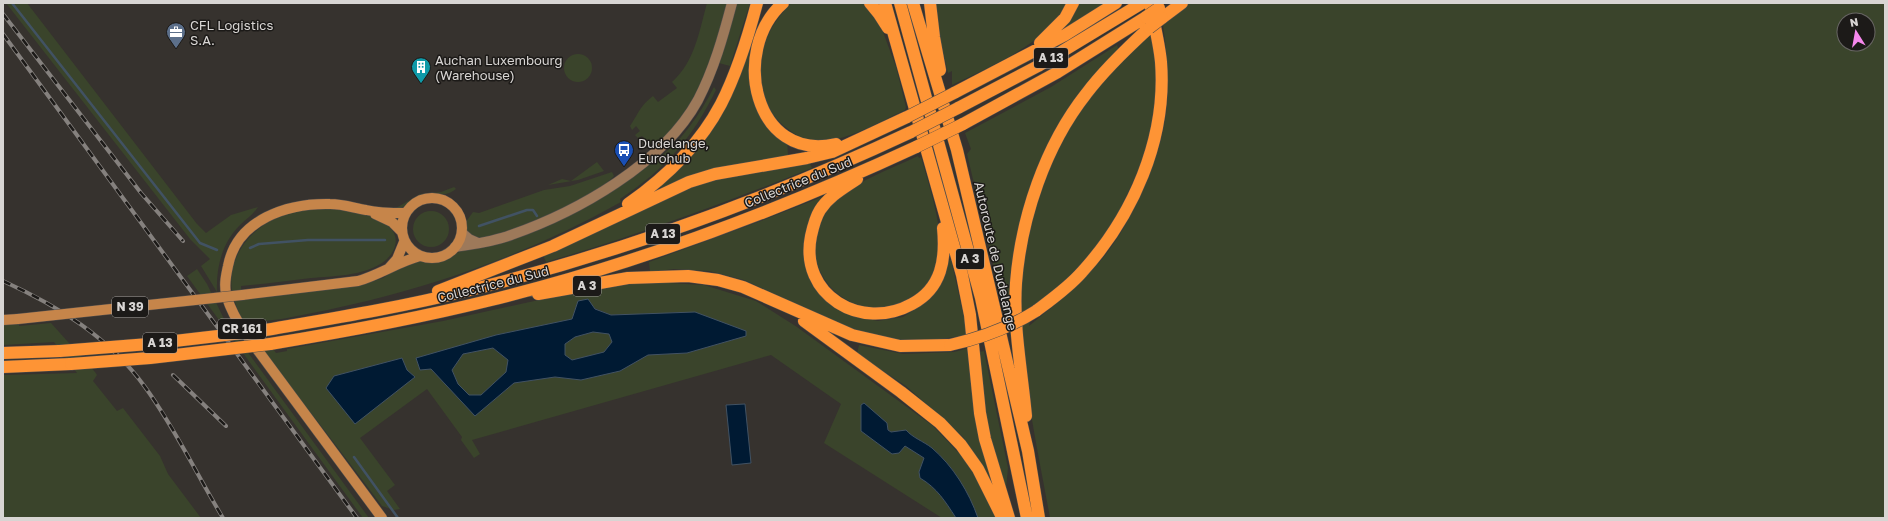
<svg xmlns="http://www.w3.org/2000/svg" width="1888" height="521" font-family="'Golos Text',sans-serif">
	<rect width="100%" height="100%" fill="#36322e"/>
	<!-- green -->
	<path fill="#3a442b" fill-rule="evenodd" d="M6 3H27L197 224 206 233 231 215 258 207C253 215 246 219 240 225 222 243 216 267 217 292L201 266 210 259 190 239Z
		M707 3H728C721 25 715 49 707 71 701 88 675 133 659 141 653 144 647 143 641 141L644 138 642 136 638 138 635 135 640 131 636 126 632 130 630 126C639 113 639 107 653 96L658 102 677 88 672 82C695 61 699 32 707 3Z
		M736 3H750L730 66 719 63Z
		M791 3H864L879 21 896 67 906 107 905 110C879 122 843 144 813 141 802 140 793 133 784 126 759 106 755 66 767 38 772 25 781 14 791 3Z
		M935 3H1067C1048 44 990 66 952 85V71L948 73 939 34Z
		M1078 3H1105L1059 32Z
		M1189 3H1885V518H1050C1038 450 1021 377 1021 308 1021 221 1053 132 1114 68 1125 55 1139 45 1152 34L1158 78 1150 135 1139 169 1116 218 1088 257 1062 284 1033 308 1029 326C1055 305 1080 284 1102 259 1131 225 1161 157 1166 113 1170 84 1167 54 1163 25ZM1844 20H1868V44H1844Z
		M1117 45 1119 50 1091 81 1029 197 1013 347 967 154 971 149 965 133 1051 87Z
		M752 47 755 99 787 139 788 156 706 171 661 188 658 184 679 166Z
		M564 68a14 14 0 1 1 28 0a14 14 0 1 1-28 0Z
		M714 87 716 90C692 139 664 170 620 199L621 202C541 247 457 279 367 301 341 307 314 313 287 318 277 320 265 320 255 323L276 353 287 351V349L443 321 594 288 651 282 704 285 756 301 797 327 933 426 969 464 998 518H978C969 492 953 466 932 448 923 441 913 438 905 430L891 432 864 403 899 453 905 446 924 458 919 472 920 478C937 488 945 501 956 518H942L824 443 841 404 771 355 472 440 480 454 474 458 461 440 462 437 427 389 360 438 395 485 387 491 400 509 394 510 382 506C354 469 326 432 297 395 275 365 239 328 232 291 227 259 248 231 276 218 312 203 356 207 390 224L389 227C395 232 397 239 395 246 393 253 388 259 382 263 362 276 334 276 311 278 288 281 264 284 241 286L242 299 358 286 383 278 401 266 419 261H440L461 251 479 248 512 240 546 227 581 210 614 189 652 161H655C681 142 699 116 714 87ZM578 301 611 315 695 312 746 336 687 353 648 355 620 371 581 380 555 377 514 383 475 415 431 369 496 335 572 319ZM402 358 407 370 334 376Z
		M918 156 919 158 921 157C929 186 946 234 938 264 935 275 925 289 915 295 853 338 782 263 831 205 848 184 893 168 918 156Z
		M597 162 604 171 578 180 548 185 562 179 571 181Z
		M809 162 812 168C724 203 636 236 546 262L543 255 674 191 718 177Z
		M612 172 614 176C600 194 492 247 471 236 466 234 465 228 465 223L473 212 479 213 544 190 570 186Z
		M454 187 456 189C442 200 431 191 418 198 410 201 404 210 396 208L420 194 441 192Z
		M827 195 806 253 838 308 857 317 878 321 903 317 920 306 938 288 948 260H951L968 335 927 341 894 340 857 332 744 280 709 271 674 269 650 272 649 262 761 221Z
		M413 229a18 18 0 1 1 36 0a18 18 0 1 1-36 0Z
		M197 269 207 284 225 321 369 518H363L187 276Z
		M51 323 95 372 97 375 93 381 117 411 123 408 160 456 168 474 201 518H3V375L77 373 54 342 3 345V325L19 324V326Z
		M593 332 609 334 612 342 604 352 572 360 565 355V344L575 337Z
		M859 345 903 354 954 352 969 348 992 477 989 479 963 437 906 386 857 354Z
		M493 348 509 360 506 372 481 395H469L458 384 452 370 463 354Z
		M984 351 1008 468 1006 489 991 438 982 393 979 352Z"/>
	<!-- water -->
	<path fill="#001a33" stroke="#415263" fill-rule="evenodd" d="M588 299 595 309 611 315 695 312 746 331V336L687 353 648 355 620 371 581 380 555 377 514 383 475 416 431 369 420 370 416 358 496 335 572 319 578 301ZM593 332 609 334 612 342 604 352 572 360 565 355V344L575 337ZM493 348 508 360 506 372 481 395H469L458 384 452 370 463 354Z
		M402 358 407 370 415 377 355 424 326 388 334 376Z
		M864 403 887 423 888 430 891 432 906 430C913 438 923 441 932 448 953 466 969 492 978 518H956C945 501 937 488 920 478L919 472 924 458 905 446 899 453 892 454 861 431V405Z
		M745 404 751 463 732 465 726 405Z"/>
	<g fill="none" stroke-linecap="round" stroke-linejoin="round">
		<!-- stream -->
		<path stroke="#415263" stroke-width="2.5" d="M12 3 200 243 217 250
			M479 226 527 210H533L537 216
			M250 248 259 244 308 240H385
			M354 457 398 518"/>
		<!-- secondary casing -->
		<g stroke="#524e4c" stroke-width="11">
			<path id="secondary" d="M462 233 469 239 478 243
				M455 247C474 244 493 242 511 235 577 212 663 164 698 100 714 69 723 37 732 3"/>
		</g>
		<!-- primary casing -->
		<g stroke="#524e4c" stroke-width="11">
			<path id="primary" d="M402 228a30 30 0 1 1 60 0a30 30 0 1 1-60 0Z
				M375 214 392 222 401 231
				M389 268 397 259 404 242
				M242 295 358 281C379 275 398 262 420 256
				M3 320 18 319
				M382 518 242 329C236 318 228 306 226 293 224 284 226 275 228 266 237 219 288 203 330 204 343 204 354 208 366 210 379 213 393 213 406 213"/>
		</g>
		<!-- motorway casing -->
		<g stroke="#524e4c" stroke-width="13">
			<path id="motorway" d="M783 3C730 50 754 163 836 144
				M870 3 879 14 888 28
				M885 3 962 275 970 315 980 413 985 439 1009 518
				M900 3 981 298 1027 518
				M913 3 957 150 1028 451 1039 518
				M930 3 934 37 940 70
				M1162 18 1182 3
				M1040 43 1065 18 1073 3
				M954 93 1065 35 1116 3
				M958 108 1038 66 1142 3
				M963 124 1058 72 1146 17
				M857 179C844 188 829 196 820 210 815 218 813 227 811 236 799 295 861 332 912 304 942 288 946 259 943 228
				M628 204C665 178 700 144 721 104 737 73 748 37 757 3
				M438 291 553 246 689 182 715 174 807 158 832 152 907 117
				M538 294 628 278 688 276 718 280 743 287 852 335 900 346 950 345
				M1036 311C1052 299 1069 287 1082 272 1133 216 1167 139 1161 62 1159 42 1154 23 1150 3
				M804 321 901 392 940 423 961 445 978 469 1002 517
				M260 331C329 319 398 308 466 291 620 253 768 199 911 132
				M270 344C343 332 415 319 487 301 634 265 778 211 916 147
				M3 353 60 351
				M3 367 71 364
				M1026 416C1022 372 1013 327 1016 283 1021 218 1045 146 1086 94 1104 70 1126 49 1149 28"/>
		</g>
		<!-- secondary -->
		<use href="#secondary" stroke="#9d795a" stroke-width="10"/>
		<!-- primary -->
		<use href="#primary" stroke="#c6854a" stroke-width="10"/>
		<!-- motorway -->
		<use href="#motorway" stroke="#fe9435" stroke-width="12"/>
		<!-- rail casing -->
		<g stroke="#85817e" stroke-width="4">
			<path id="rail" d="M3 14 141 193 183 241
				M3 34 357 518
				M3 281C58 306 109 337 145 387 175 428 197 475 223 518
				M173 375 226 426"/>
		</g>
		<!-- rail -->
		<use href="#rail" stroke="#1c1a18" stroke-width="2.5" stroke-dasharray="8" stroke-linecap="butt"/>
		<!-- primary-bridge casing -->
		<g stroke="#524e4c" stroke-width="11" stroke-linecap="butt">
			<path id="primary-bridge" d="M18 319 242 295"/>
		</g>
		<!-- motorway-bridge casing -->
		<g stroke="#524e4c" stroke-width="13" stroke-linecap="butt">
			<path id="motorway-bridge" d="M1146 17 1159 8
				M1149 28 1162 18
				M907 117 954 93
				M911 132 958 108
				M916 147 963 124
				M950 345C981 338 1009 328 1036 311
				M60 351 149 344 260 331
				M71 364 150 358 270 344"/>
		</g>
		<!-- primary-bridge -->
		<use href="#primary-bridge" stroke="#c6854a" stroke-width="10"/>
		<!-- motorway-bridge -->
		<use href="#motorway-bridge" stroke="#fe9435" stroke-width="12"/>
	</g>
	<!-- icons -->
	<defs>
		<g id="office-pin" transform="scale(1)"><path d="M0 17L-7.5 6A9.5 9.5 0 1 1 7.5 6Z" fill="#5c6f8a" stroke="#1c1a18"/><path d="M-6-3h4V-5.5h4V-3h4V5H-6ZM-1-4.5V-3h2v-1.5ZM-6 0V1H6V0Z" fill="#fff"/></g>
		<g id="building-pin" transform="scale(1)"><path d="M0 17L-7.5 6A9.5 9.5 0 1 1 7.5 6Z" fill="#0f9aa8" stroke="#1c1a18"/><path d="M-4-6H4V6H1V3H-1V6H-4ZM-2.5-4.3h1.7v1.8h-1.7ZM.8-4.3h1.7v1.8H.8ZM-2.5-1h1.7V.8h-1.7ZM.8-1h1.7V.8H.8Z" fill="#fff"/></g>
		<g id="bus-pin" transform="scale(1)"><path d="M0 17L-7.5 6A9.5 9.5 0 1 1 7.5 6Z" fill="#1a4fb4" stroke="#1c1a18"/><path d="M-5-6H5V4H4V6H2V4H-2V6H-4V4H-5ZM-3.5-4V0h7V-4ZM-3.5 1.2v1.5H-2V1.2ZM2 1.2v1.5H3.5V1.2Z" fill="#fff"/></g>
	</defs>
	<g fill-rule="evenodd">
		<use href="#office-pin" x="176" y="32"/>
		<use href="#building-pin" x="421" y="67"/>
		<use href="#bus-pin" x="624" y="150"/>
	</g>
	<g text-anchor="middle" stroke-width="3" stroke-linejoin="round" paint-order="stroke">
		<!-- shield labels -->
		<g fill="#1c1a18" stroke="#a09d9b" stroke-width="1">
			<rect x="1034" y="48" width="34" height="20" rx="3"/>
			<rect x="646" y="224" width="34" height="20" rx="3"/>
			<rect x="956" y="249" width="28" height="20" rx="3"/>
			<rect x="573" y="276" width="28" height="20" rx="3"/>
			<rect x="112" y="297" width="36" height="20" rx="3"/>
			<rect x="218" y="319" width="48" height="20" rx="3"/>
			<rect x="143" y="333" width="34" height="20" rx="3"/>
		</g>
		<g font-size="12" font-weight="bold" fill="#d8d5d3">
			<text x="1051" y="62">A 13</text>
			<text x="663" y="238">A 13</text>
			<text x="970" y="263">A 3</text>
			<text x="587" y="290">A 3</text>
			<text x="130" y="311">N 39</text>
			<text x="242" y="333">CR 161</text>
			<text x="160" y="347">A 13</text>
		</g>
		<!-- poi labels -->
		<g font-size="13" fill="#d8d5d3" stroke="#1c1a18" text-anchor="start">
			<text x="190" y="30">CFL Logistics<tspan x="190" dy="15">S.A.</tspan></text>
			<text x="435" y="65">Auchan Luxembourg<tspan x="435" dy="15">(Warehouse)</tspan></text>
			<text x="638" y="148">Dudelange,<tspan x="638" dy="15">Eurohub</tspan></text>
		</g>
		<!-- street labels -->
		<g font-size="13" fill="#d8d5d3" stroke="#1c1a18">
			<text transform="translate(798 182) rotate(-22)" y="5">Collectrice du Sud</text>
			<text transform="translate(996 256) rotate(77)" y="5">Autoroute de Dudelange</text>
			<text transform="translate(493 284) rotate(-14)" y="5">Collectrice du Sud</text>
		</g>
	</g>
	<!-- border -->
	<rect width="1888" height="521" fill="none" stroke="#d8d5d3" stroke-width="8"/>
	<!-- north arrow -->
	<g transform="translate(1856 32) rotate(349)"><circle r="19" fill="#1c1a18" stroke="#676563"/>
	<path d="M0-3L7 15L0 10L-7 15Z" fill="#f688ed"/>
	<text y="-6" font-size="11" font-weight="bold" text-anchor="middle" fill="#d8d5d3">N</text>
	</g>
</svg>
